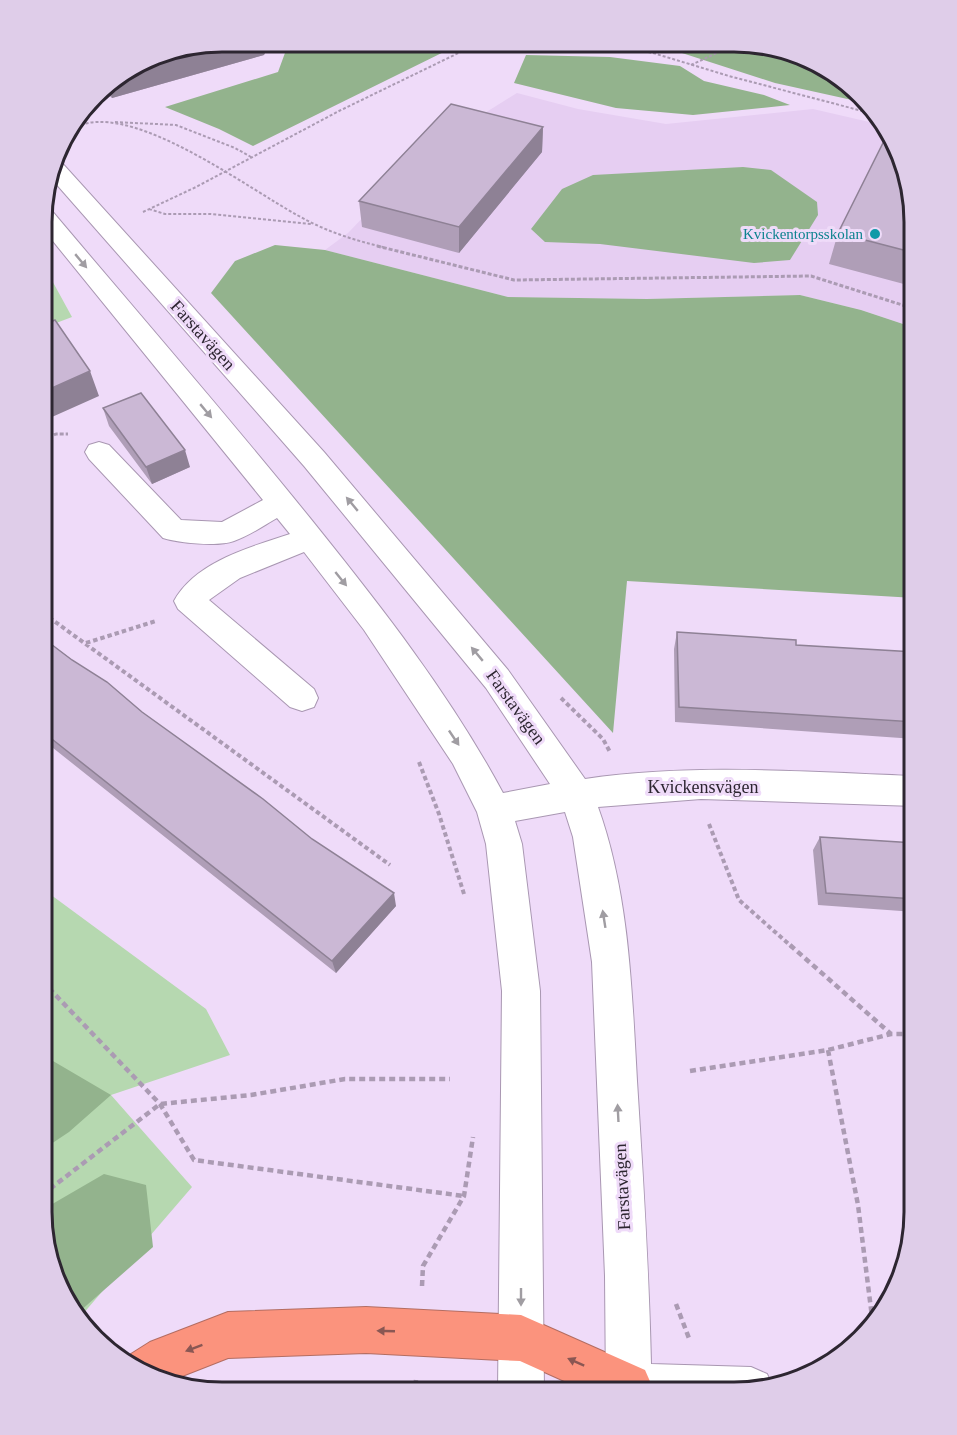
<svg xmlns="http://www.w3.org/2000/svg" width="957" height="1435" font-family="Georgia,serif">
	<rect width="100%" height="100%" fill="#efdbf9"/>
	<!-- built -->
	<path fill="#e6cef2" d="M517 93 578 109 666 124 813 109 878 124 901 153 915 223V328L861 310 800 295 647 299 508 297 325 250 348 233 446 131 480 116Z"/>
	<!-- green -->
	<path fill="#b6d8b0" d="M43 264 72 317 43 328Z
		M43 889 206 1009 230 1055 111 1095 192 1187 82 1315 56 1282 42 1212Z"/>
	<!-- forest -->
	<path fill="#93b38d" d="M289 42 462 43 253 146 219 129 165 107 278 72Z
		M651 43 758 44 844 79 861 102 775 83Z
		M526 55 610 57 680 66 704 81 764 95 790 105 693 115 616 108 514 83Z
		M743 167 771 170 817 202 818 215 790 260 754 263 600 244 545 242 531 229 562 189 593 175Z
		M275 245 325 250 508 297 647 299 800 295 861 310 915 328V598L627 581 613 733 211 293 235 261Z
		M42 1050 53 1061 111 1095 69 1132 42 1150Z
		M104 1174 146 1185 153 1247 79 1312 56 1282 42 1210Z"/>
	<g fill="none" stroke-linecap="round" stroke-linejoin="round">
		<!-- minor casing -->
		<g stroke="#a997b2" stroke-width="2">
			<path id="minor" d="M56 162 62 163 324 452 508 670 585 779C694 763 805 772 915 776V806L701 799 598 807C629 893 632 990 637 1081 643 1175 649 1269 651 1364L751 1367 767 1374 772 1385 734 1393H606L605 1276 592 962 573 837 565 812 515 821 522 844 540 991 544 1392H498L502 991 486 844 477 812 453 764 364 630 304 552 240 578 209 600 314 689 318 698 314 707 302 711 290 707 178 609 174 601C195 562 250 547 290 534L277 518C263 526 249 536 234 541 218 547 179 543 163 538L89 459 85 452 89 445 99 442 109 445 181 520 222 522 263 500 44 230V209L52 211C138 313 226 414 310 518 380 605 450 694 503 793L550 784 486 688 304 466 51 178Z"/>
		</g>
		<!-- highway casing -->
		<g stroke="#b36d62" stroke-width="2">
			<path id="highway" d="M366 1307 521 1315 645 1370 652 1386 649 1393H591L520 1361 366 1353 228 1358 172 1380 127 1362 131 1354 150 1342 228 1312Z"/>
		</g>
		<!-- path-far3 -->
		<path stroke="#ab9bb3" stroke-width="2" stroke-dasharray="3 2" stroke-linecap="butt" d="M599 43 653 53 729 76 870 113
			M638 43 650 51
			M691 65 736 44
			M115 122 176 125 235 148 251 157
			M71 127C80 125 89 122 98 122 156 120 247 187 297 215 325 231 353 240 383 247
			M149 209 165 214H211L311 224
			M143 212 196 187 339 111 479 43"/>
		<!-- path-far2 -->
		<path stroke="#ab9bb3" stroke-width="3" stroke-dasharray="4 2" stroke-linecap="butt" d="M377 246 514 280 811 276 915 309
			M43 440 56 434H68"/>
		<!-- path-far1 -->
		<path stroke="#ab9bb3" stroke-width="4" stroke-dasharray="4.5 3" stroke-linecap="butt" d="M43 613 390 865
			M86 643 156 621
			M561 698 603 739 610 752
			M419 762 439 814 464 894
			M709 824 739 900 792 947"/>
		<!-- path -->
		<path stroke="#ab9bb3" stroke-width="4.5" stroke-dasharray="6 4" stroke-linecap="butt" d="M790 945 891 1034
			M42 981 160 1104 194 1160 464 1196
			M828 1050 858 1205 873 1325
			M690 1071 828 1050 891 1034H915
			M42 1195 160 1104 251 1095 345 1079H450
			M422 1286 423 1266 464 1196 473 1137
			M676 1304 690 1341
			M415 1392 416 1380"/>
		<!-- minor -->
		<use href="#minor" fill="#fff" fill-rule="evenodd"/>
		<!-- highway -->
		<use href="#highway" fill="#fb937d" fill-rule="evenodd"/>
	</g>
	<!-- wall -->
	<path fill="#af9eb7" d="M223 42H270L264 55 112 98 102 89 104 87 164 52Z
		M543 127 542 152 459 253 362 227 359 201Z
		M915 223V287L829 264 838 233Z
		M103 408 190 467 152 484 109 426Z
		M677 632 796 645 915 652V739L675 722 674 649Z
		M43 638 142 712 396 906 336 973 43 740Z
		M820 837 915 843V912L818 905 813 850Z"/>
	<!-- shaded-wall -->
	<path fill="#8e8195" d="M223 42H270L264 55 112 98 108 84 161 54 175 50Z
		M543 127 542 152 459 253V227Z
		M90 371 99 396 43 421V392Z
		M185 450 190 467 152 484 146 467Z
		M394 893 396 906 336 973 332 961Z"/>
	<!-- building -->
	<path fill="#cbb8d5" stroke="#8e8195" stroke-width="1.5" d="M451 104 543 127 459 227 359 201Z
		M887 135 901 153 915 223V253L838 233Z
		M55 320 90 371 43 392V325Z
		M141 393 185 450 146 467 103 408Z
		M677 632 796 640V645L915 652V722L679 707Z
		M43 638 72 660 107 682 142 712 263 799 312 839 394 893 332 961 43 732Z
		M820 837 915 843V899L826 893Z"/>
	<!-- one-way arrows -->
	<defs><path id="oneway-solid" d="M-6-.8H1V-3.2L6.5 0L1 3.2V.8H-6Z" transform="scale(1.5)"/></defs>
	<g fill="#a09da2">
		<use href="#oneway-solid" transform="translate(81 261) rotate(50)"/>
		<use href="#oneway-solid" transform="translate(206 411) rotate(50)"/>
		<use href="#oneway-solid" transform="translate(352 504) rotate(-130)"/>
		<use href="#oneway-solid" transform="translate(341 579) rotate(51)"/>
		<use href="#oneway-solid" transform="translate(477 654) rotate(-130)"/>
		<use href="#oneway-solid" transform="translate(454 738) rotate(56)"/>
		<use href="#oneway-solid" transform="translate(604 919) rotate(-99)"/>
		<use href="#oneway-solid" transform="translate(618 1113) rotate(-93)"/>
		<use href="#oneway-solid" transform="translate(521 1297) rotate(90)"/>
	</g>
	<g fill="#8a5753">
		<use href="#oneway-solid" transform="translate(386 1331) rotate(-178)"/>
		<use href="#oneway-solid" transform="translate(194 1348) rotate(159)"/>
		<use href="#oneway-solid" transform="translate(576 1362) rotate(-156)"/>
	</g>
	<!-- markers -->
	<circle fill="#0f9aa8" stroke="#efdbf9" stroke-width="2" cx="875" cy="234" r="6"/>
	<g text-anchor="middle" stroke-width="6" stroke-linejoin="round" paint-order="stroke">
		<!-- far-culture labels -->
		<g font-size="15" fill="#0d838f" stroke="#efdbf9" text-anchor="end">
			<text x="863" y="239">Kvickentorpsskolan</text>
		</g>
		<!-- street labels -->
		<g font-size="18" fill="#2d2631" stroke="#efdbf9">
			<text transform="translate(203 335) rotate(48)" y="6">Farstavägen</text>
			<text transform="translate(516 707) rotate(54)" y="6">Farstavägen</text>
			<text x="703" y="793">Kvickensvägen</text>
			<text transform="translate(622 1187) rotate(-93)" y="6">Farstavägen</text>
		</g>
	</g>
	<!-- crop -->
	<path d="M0 0H957V1435H0ZM222 52H734A170 170 0 0 1 904 222V1212A170 170 0 0 1 734 1382H222A170 170 0 0 1 52 1212V222A170 170 0 0 1 222 52Z" fill="#dfcde9" fill-rule="evenodd"/>
	<path fill="none" stroke="#2d2631" stroke-width="3" d="M222 52H734A170 170 0 0 1 904 222V1212A170 170 0 0 1 734 1382H222A170 170 0 0 1 52 1212V222A170 170 0 0 1 222 52Z"/>
</svg>
